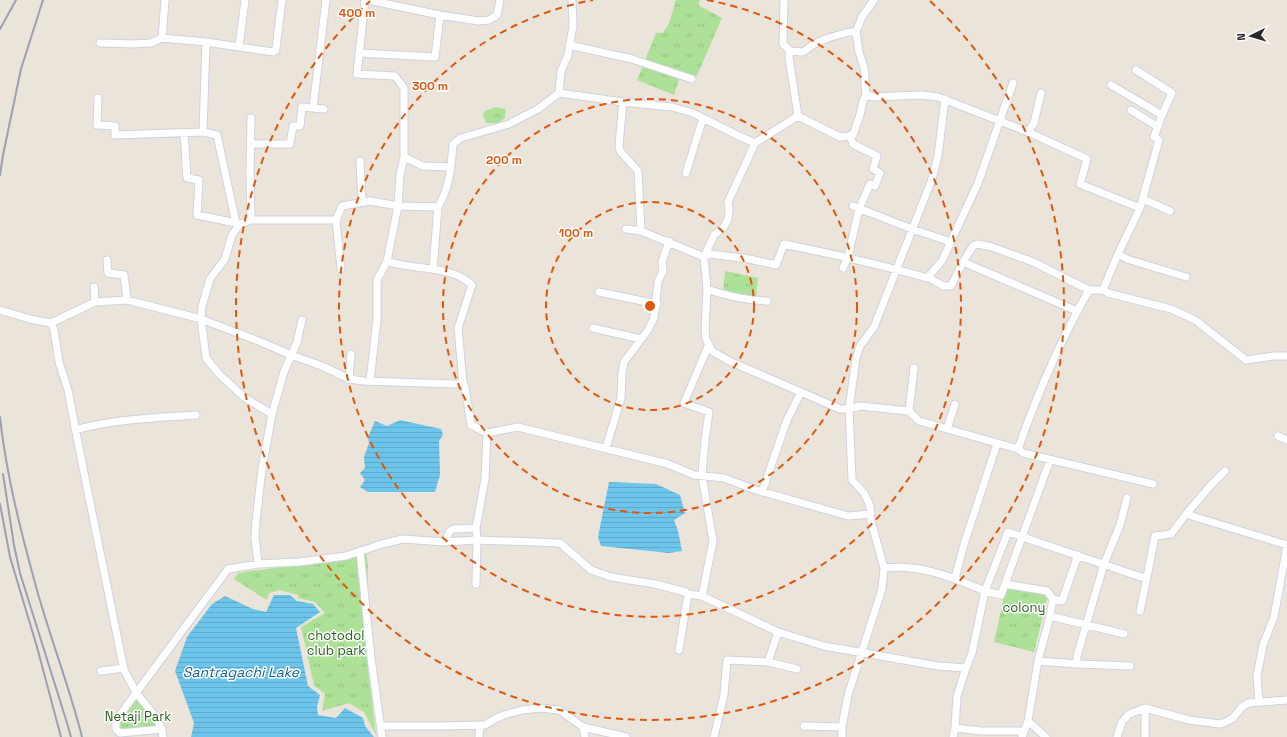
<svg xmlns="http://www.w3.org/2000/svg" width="1287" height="737" font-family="'Space Grotesk',sans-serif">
	<defs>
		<pattern id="park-tufts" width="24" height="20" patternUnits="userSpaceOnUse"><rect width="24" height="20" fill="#ade197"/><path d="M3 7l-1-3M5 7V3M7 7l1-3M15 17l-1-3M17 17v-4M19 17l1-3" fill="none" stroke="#95c182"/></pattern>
		<pattern id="water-rules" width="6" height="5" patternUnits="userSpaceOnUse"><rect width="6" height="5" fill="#6ec5ec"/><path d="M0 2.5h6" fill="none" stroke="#5fa9ca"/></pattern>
	</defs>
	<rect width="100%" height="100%" fill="#ebe4da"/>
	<!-- park -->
	<path fill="url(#park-tufts)" d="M676 0H700L698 5 722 18 695 80 681 73 674 95 637 80 656 33H663L669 23Z
		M496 107 506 109 505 118 497 123H486L483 115 485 111Z
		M725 271 758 278 756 297 723 292Z
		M366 549 368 567 366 652 376 735 364 712 349 703 322 711 325 694 314 685 301 627 325 613 315 602 298 598V595L280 590 269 593 267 600 234 579 238 573C281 566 324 565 366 549Z
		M1007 583 1049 590 1034 652 994 642Z
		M137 693 160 728 120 733 116 729 118 718Z"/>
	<!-- water -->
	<path fill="url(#water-rules)" d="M400 420 441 429 443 435 439 441 440 475 435 492H368L360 487 365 480 360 473 365 468 364 457 369 443 368 437 375 421 387 426Z
		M609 482 656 484 680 495 685 513 674 520 678 531 682 551 669 553 601 546 598 537Z
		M274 595H290L297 601 313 604 320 612 296 628 308 686 320 695 317 707 318 715 336 718 345 708 363 718 365 726 374 737H191L194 723 175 671 187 637 212 604 225 596 253 609 266 612Z"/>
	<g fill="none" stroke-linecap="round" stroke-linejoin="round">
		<!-- minor casing -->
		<g stroke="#d0d2e1" stroke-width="9">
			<path id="minor" d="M365 0 357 74 395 76 404 88V157L400 175 398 206 387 261 377 280V319L370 381
				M368 0 440 15 479 21 489 20 497 15 500 0
				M784 0 783 44 790 51
				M162 38 165 0
				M206 42 203 132 217 135 236 223 240 224
				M100 43 133 44 151 43 162 38 206 42 273 52 276 50V48L282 0
				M569 45 632 59 692 79
				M239 47 245 0
				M359 53 435 57 440 15
				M1136 70 1172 93 1162 115
				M559 93 623 102 672 107 693 113 739 136 755 143 798 116 789 58 790 51 803 52 814 44 828 38 849 32H856
				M866 95 874 97 921 95 938 97 1028 132 1034 123 1041 93
				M98 98 97 125 115 126V135L203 132
				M623 102 619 145 620 151 638 171 641 231
				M313 108 326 0
				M1131 110 1158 127
				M798 116 840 137 853 135 860 115 863 101 866 95 864 67 859 52 856 32 862 17 874 0
				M1028 132 1087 159 1080 184 1140 208
				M184 133 187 178 199 180 197 215 236 223
				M755 143 728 202 729 209 728 219 724 227 714 235 704 257 707 289 705 329 706 339 712 351 729 361 840 409H849L860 406 909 411 919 421 1018 449 1023 453 1153 484
				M250 144H290L293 126H300L302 107 324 109
				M404 157 423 166 451 167
				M360 161 362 202
				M686 173 703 118
				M1143 199 1170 211
				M853 206 912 229 951 242
				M251 220 250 172 251 118
				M336 220 341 269
				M626 229 641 231 704 257
				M1118 254 1127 259 1186 277
				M704 257 710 254 749 259 776 265 784 244C832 254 880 264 927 278L942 261 978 183 1013 83
				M107 260 108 273 124 275 127 300
				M387 261C414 271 449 264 472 285L458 328 463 383 465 387 471 425 487 433 518 427 668 464 694 475 724 478 756 490 848 516 871 514
				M963 262 1077 311
				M843 268 848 257 859 209 870 184 875 186 880 173 873 169 877 156 853 144 850 135
				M433 269 438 207
				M928 277 943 286H951L963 262 973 246 978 244 992 247 1033 262 1089 290H1103L1108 293 1171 309 1195 320 1246 360 1274 356H1287
				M94 287 95 302
				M707 289C726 296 746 300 767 301
				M1103 290 1118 254 1140 208 1159 140 1154 137 1162 115 1111 85
				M599 292 657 304
				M0 310 30 319 51 323 54 330 59 362 68 390 78 443 124 670C128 677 132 685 136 692 146 707 161 718 163 737
				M51 323 95 302 127 300 201 319 261 342 291 355 322 366 349 379 364 381 455 384 463 383
				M593 328 641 339
				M349 379 351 354
				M909 411 914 368
				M272 414 245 398 219 374 206 358 201 319 202 306 210 279 225 259 232 235 240 224 251 220H336L342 206 370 201 398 206 438 207C450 186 451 168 453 144L461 138 509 124 538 109 559 93 561 71 568 55 573 26 572 0
				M947 429 955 404
				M75 430C115 419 155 418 196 415
				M1278 436 1287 440
				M606 448 621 398 622 373 624 362 648 330 654 318 658 282 663 271 662 262 669 241
				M1018 449C1037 395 1060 341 1089 290
				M1225 471 1210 486 1187 513 1192 516 1287 545
				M762 492 787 420 801 392
				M445 542 449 532 453 529 476 528
				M360 551 371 658 382 737
				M258 564 255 537 256 521 262 469 272 414 284 372 297 342 302 320
				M884 568C922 564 951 577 985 591L1008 532 1141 577H1147L1155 536 1171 534 1187 513
				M955 578 965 541 997 444
				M476 584 477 540 476 528 485 479 487 433
				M1005 584 1047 591 1053 599 1050 616 1038 661 1028 721 1022 737
				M702 596 713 541 702 476 705 440 709 412 684 403 709 344
				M1053 599 1062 601 1078 555
				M1140 611 1147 577
				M1050 616 1124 634
				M679 650 688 594
				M1038 661 1077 664 1130 666
				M768 662 778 632
				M1077 664V656L1104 564 1120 525 1127 498
				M966 668 972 653 985 591 1001 595 1050 460
				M101 671 124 668
				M1259 701 1257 676 1263 645 1274 617 1287 546
				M1145 708V737
				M1028 721 1046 737
				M381 726H439L485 725 495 719 504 715 522 710 540 708 559 710 583 727 626 737
				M804 726 842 727
				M583 727 585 737
				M955 728 981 731H1023
				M162 729 120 733 116 729V722L119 716 228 569 258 564 299 562 346 556 382 544 403 539 445 542 477 540 560 543 591 570 611 577 655 584 686 592 688 594 702 596 778 632 824 646 938 666 966 668 957 696 955 728 953 737
				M479 737 480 725
				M714 737 724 695 727 660 768 662 797 669
				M842 737V727L848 695 882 589 884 568 871 521 870 506 864 493 852 480 849 409 856 358 860 346 874 327 932 179 938 156 945 99
				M1117 737 1122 722 1129 714 1145 708 1189 720 1220 724 1226 722 1233 718 1242 707 1248 703 1287 700"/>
		</g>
		<!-- minor -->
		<use href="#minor" stroke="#fff" stroke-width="7"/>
		<!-- rail -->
		<path stroke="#9d9fb3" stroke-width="2" d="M0 29 16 0
			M0 175 3 155 21 69 43 0
			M0 417C6 473 20 528 35 583 49 635 69 685 82 737
			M3 474 14 545 20 573 67 723 71 737
			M0 504 10 557 37 647 61 737"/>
	</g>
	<!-- distance rings -->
	<g fill="none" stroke="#de570d" stroke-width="2" stroke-dasharray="7 5">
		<circle cx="650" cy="306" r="104"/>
		<circle cx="650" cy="306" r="207"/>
		<path d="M707 0A311 311 0 1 1 593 0"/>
		<path d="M930 1A414 414 0 1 1 370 1"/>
	</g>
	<g text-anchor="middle" stroke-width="3" stroke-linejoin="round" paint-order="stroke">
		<!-- park labels -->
		<g font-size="13" fill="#27641a" stroke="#fff">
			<text x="1024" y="612">colony</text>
			<text x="336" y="640">chotodol<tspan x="336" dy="15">club park</tspan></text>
			<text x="138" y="721">Netaji Park</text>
		</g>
		<!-- water labels -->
		<g font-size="14" font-style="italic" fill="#0f6296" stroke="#fff">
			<text x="241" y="677">Santragachi Lake</text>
		</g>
	</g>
	<circle cx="650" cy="306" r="6" fill="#de570d" stroke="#fff" stroke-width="2"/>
	<g font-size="12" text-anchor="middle" font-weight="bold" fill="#de570d" stroke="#fff" stroke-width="3" stroke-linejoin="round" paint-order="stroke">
		<text x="357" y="17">400 m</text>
		<text x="430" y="90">300 m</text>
		<text x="504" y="164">200 m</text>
		<text x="576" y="237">100 m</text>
	</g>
	<!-- north arrow -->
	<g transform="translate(1251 36) rotate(265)" stroke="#ffffff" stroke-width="3" paint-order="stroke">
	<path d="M0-3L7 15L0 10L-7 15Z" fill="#282828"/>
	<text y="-6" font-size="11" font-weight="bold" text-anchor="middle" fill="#282828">N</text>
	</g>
</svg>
